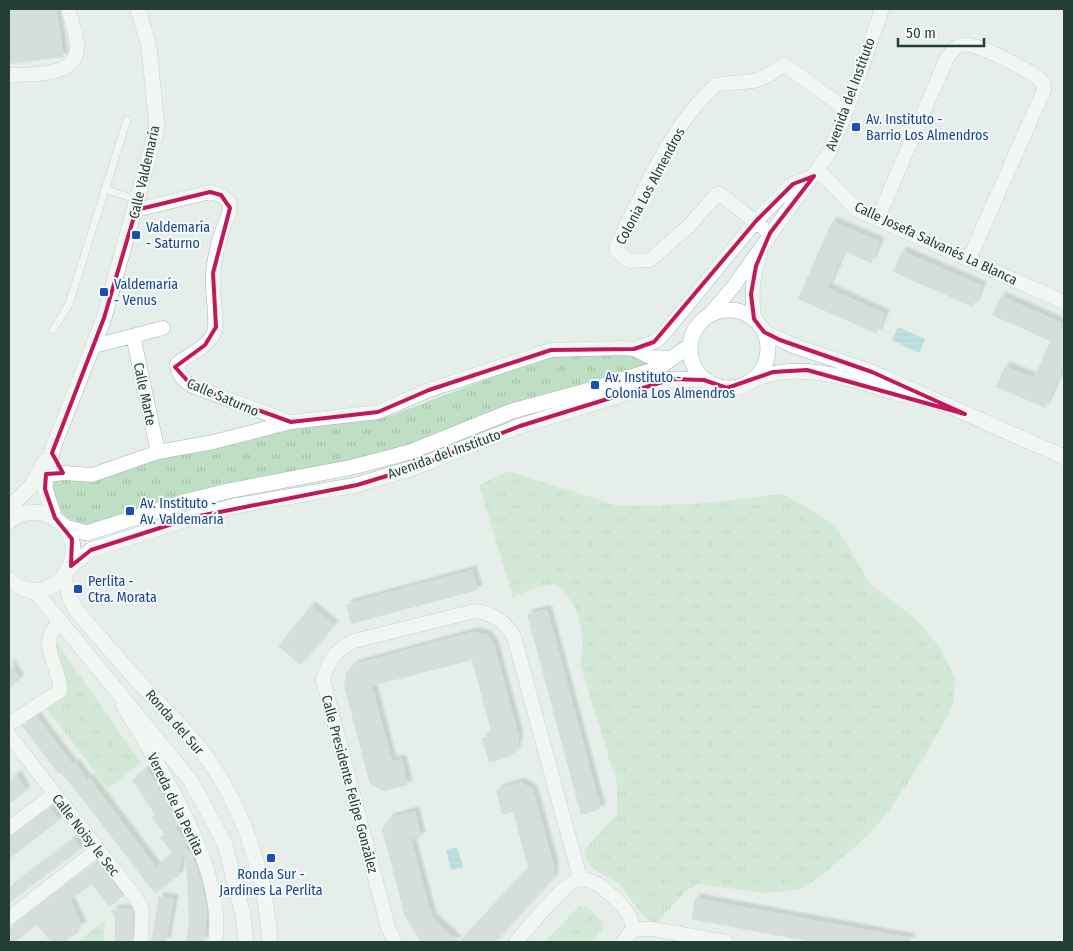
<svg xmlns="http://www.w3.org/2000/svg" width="1073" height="951" font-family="'Fira Sans Condensed',sans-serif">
	<defs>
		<pattern id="grass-tufts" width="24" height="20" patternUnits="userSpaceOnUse" patternTransform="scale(1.25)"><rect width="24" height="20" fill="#bedfc3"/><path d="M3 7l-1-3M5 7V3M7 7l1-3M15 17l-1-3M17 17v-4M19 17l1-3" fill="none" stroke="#a3c0a8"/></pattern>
		<pattern id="water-rules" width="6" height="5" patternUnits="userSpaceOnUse" patternTransform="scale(1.25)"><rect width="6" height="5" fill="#8dd1d3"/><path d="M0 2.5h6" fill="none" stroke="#7ab4b6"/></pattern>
		<filter id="shadow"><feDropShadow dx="4.5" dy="-4.5" stdDeviation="1" flood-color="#0004"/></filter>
	</defs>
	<rect width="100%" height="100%" fill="#e5eee9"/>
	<!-- grass -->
	<path fill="url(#grass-tufts)" d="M629 353 658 361 597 381 517 402 408 446 91 526C57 519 55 508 51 476L138 463 292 428 387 417 535 361 557 355Z
		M508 471 619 506 694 504 783 494 820 515 839 531 870 584 916 619 941 649 955 678 953 706 925 756 889 811 867 836 821 876 802 889 766 893 697 884 686 891 657 922C639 920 631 895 619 884 611 878 599 874 592 867 588 863 584 856 584 850L617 814V783L580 664C586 635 580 602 555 584L532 589 513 597 479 485Z
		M57 643 141 763 108 789 46 708C86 673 57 683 54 647Z
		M579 906 587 907 603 922 602 930 591 942H545Z
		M105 920 103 942H78Z"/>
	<!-- water -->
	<path fill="url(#water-rules)" d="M898 327 925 339 919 353 892 340Z
		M457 847 463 867 451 870 446 850Z"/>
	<!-- building -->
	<path fill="#bdccc4" filter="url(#shadow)" d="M9 9H56L64 57 9 64Z
		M832 221 880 242 871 263 844 251 828 288 885 314 877 334 798 299Z
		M902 251 982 286 973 307 893 272Z
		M1001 296 1064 324V364L1045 408 996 387 1005 366 1034 378 1050 341 992 315Z
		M472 570 478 590 351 624 346 604Z
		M311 606 334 625 300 665 278 646Z
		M547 609 601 809 581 815 527 614Z
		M473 632 487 635 494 645 519 737 516 750 509 757 489 763 482 738 492 735 472 660 372 686 392 761 402 759 408 785 384 791 370 784 344 686 347 671 355 664Z
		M9 663 20 679 9 688Z
		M37 717 73 765 75 763 87 780 89 778 156 867 173 854 160 837 164 834 152 818 155 815 132 780 146 769 159 786 157 787 170 804 167 806 179 823 175 827 187 843 184 846 194 859 202 885 207 911 204 942H186L189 923 186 856 182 855 179 875 155 894 88 806 61 773H58L22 726Z
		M17 775 26 791 9 804V781Z
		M521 782 533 790 554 866 553 878 495 942H459L528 868 513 812 502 815 496 790Z
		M50 808 59 820 9 859V838Z
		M415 811 421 837 411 839 432 917 459 942H421L405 917 382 829 389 818Z
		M74 839 81 849 9 903V888Z
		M97 862 123 896 109 907 92 884 70 900 82 926 73 931 75 934 65 942H51L37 925 14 942H9V929Z
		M159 896 174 899 166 942H151Z
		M695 898 911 938 910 942H812L691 919Z
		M131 908 133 912 132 942H115V915L111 910Z"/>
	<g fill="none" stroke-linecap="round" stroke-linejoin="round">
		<!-- lane casing -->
		<g stroke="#a7b6af" stroke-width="8">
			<path id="lane" d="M104 189 138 200
				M53 330 69 304 127 120"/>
		</g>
		<!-- street casing -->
		<g stroke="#a7b6af" stroke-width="15">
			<path id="street" d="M9 75C29 74 77 78 77 47 77 34 71 20 68 9
				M818 170 857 210 1064 302
				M136 210 210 192C218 194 230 197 230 207 230 214 225 223 223 229 218 243 214 259 213 274 211 289 219 325 213 335 206 348 188 355 177 364 178 376 183 380 192 386L290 422
				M878 218 947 58C951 53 955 46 962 45 978 42 1020 67 1035 75L1043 83 1044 90 969 259
				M770 233 720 194H717L689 226 650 260 629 261 617 251V245C642 194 673 122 716 85 749 79 754 88 783 65L786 66 847 110
				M711 313 733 287 829 153 847 110 882 9
				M754 319C752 297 751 277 760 256
				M133 336 158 452
				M94 346 163 328
				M634 349 654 342 661 337 756 221 793 184 813 176
				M38 476 64 473 92 475 158 452 213 442 291 422 378 412 429 390 551 350 621 348 634 349 650 357 672 358
				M123 705C159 767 227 869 215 942
				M9 724 60 691C60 663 35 645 60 621
				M9 735 136 898 142 910 141 942
				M9 828 54 794
				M9 918 97 850
				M633 929H653L726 942
				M395 942 388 927 323 680C328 660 336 650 354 641L475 611C493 613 505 621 514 637L580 878
				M516 942C527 930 566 879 581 879 593 879 602 887 611 895 621 904 632 914 633 929L623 942"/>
		</g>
		<!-- secondary casing -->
		<g stroke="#a3baaf" stroke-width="16">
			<path id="secondary" d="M690 349a39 39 0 1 1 78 0a39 39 0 1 1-78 0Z
				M764 332 794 346 872 372 1064 457
				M754 379C803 360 855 380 903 395
				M9 508 32 485 45 461
				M55 518 45 489 46 474 54 445 104 318 157 128 149 47 138 9
				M9 522C18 513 33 510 45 514 106 537 55 620 9 580
				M65 527 87 533 187 501 228 491 353 467 410 452 512 411 597 388 657 369 689 346
				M71 566 91 550 194 517 234 506 357 485 416 467 520 426 672 379 704 380
				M64 577 69 595 75 609C99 637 123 665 148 692 164 708 180 725 195 742 241 799 265 870 270 942
				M35 591 191 781 225 844 243 915 246 942"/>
		</g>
		<!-- lane -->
		<use href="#lane" stroke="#fff" stroke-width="7"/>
		<!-- street -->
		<use href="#street" stroke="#fff" stroke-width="14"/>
		<!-- secondary -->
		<use href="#secondary" stroke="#fff" stroke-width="15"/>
	</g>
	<!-- marked area -->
	<path d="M0 0H1073V951H0ZM814 176 770 233 756 266 751 294 754 319 764 332 780 340 872 372 965 414 807 370 773 372 727 388 704 380 672 379 520 426 416 467 357 485 194 517 91 550 71 566 72 539 55 518 45 489 46 474 63 473 52 453 104 318 136 210 210 192 221 195 230 208 213 273 216 327 205 345 175 367 192 386 291 422 378 412 429 390 551 350 634 349 654 342 756 221 793 184Z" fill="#e5eee9" fill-opacity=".55" fill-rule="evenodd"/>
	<path fill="none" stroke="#c2185b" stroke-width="4" stroke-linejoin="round" d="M814 176 770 233 756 266 751 294 754 319 764 332 780 340 872 372 965 414 807 370 773 372 727 388 704 380 672 379 520 426 416 467 357 485 194 517 91 550 71 566 72 539 55 518 45 489 46 474 63 473 52 453 104 318 136 210 210 192 221 195 230 208 213 273 216 327 205 345 175 367 192 386 291 422 378 412 429 390 551 350 634 349 654 342 756 221 793 184Z"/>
	<!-- markers -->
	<g fill="#1a4fb4" stroke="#f6faf7" stroke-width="2">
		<rect x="851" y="122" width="10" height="10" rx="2.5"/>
		<rect x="131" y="230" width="10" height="10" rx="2.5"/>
		<rect x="99" y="287" width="10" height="10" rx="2.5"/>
		<rect x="590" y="380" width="10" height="10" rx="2.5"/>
		<rect x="125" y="506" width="10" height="10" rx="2.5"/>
		<rect x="73" y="584" width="10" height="10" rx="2.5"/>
		<rect x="266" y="853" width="10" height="10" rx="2.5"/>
	</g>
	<g text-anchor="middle" stroke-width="4" stroke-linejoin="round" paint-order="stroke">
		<!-- street labels -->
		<g font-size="14" fill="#244035" stroke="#f6faf7">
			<text transform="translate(850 94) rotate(-70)" y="5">Avenida del Instituto</text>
			<text transform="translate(144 172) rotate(-77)" y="5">Calle Valdemaría</text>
			<text transform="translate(650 186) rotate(-62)" y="5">Colonia Los Almendros</text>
			<text transform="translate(936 243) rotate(25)" y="5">Calle Josefa Salvanés La Blanca</text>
			<text transform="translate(145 394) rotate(78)" y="5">Calle Marte</text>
			<text transform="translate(223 397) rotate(23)" y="5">Calle Saturno</text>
			<text transform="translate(444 454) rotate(-20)" y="5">Avenida del Instituto</text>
			<text transform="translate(175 722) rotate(49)" y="5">Ronda del Sur</text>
			<text transform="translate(350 784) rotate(75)" y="5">Calle Presidente Felipe González</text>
			<text transform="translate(176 804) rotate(64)" y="5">Vereda de la Perlita</text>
			<text transform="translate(86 835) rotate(52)" y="5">Calle Noisy le Sec</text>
		</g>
		<!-- transit labels -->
		<g font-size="14" fill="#164399" stroke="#f6faf7" text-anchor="start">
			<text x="866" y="124">Av. Instituto -<tspan x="866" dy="16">Barrio Los Almendros</tspan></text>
			<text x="146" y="232">Valdemaría<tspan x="146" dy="16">- Saturno</tspan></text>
			<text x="114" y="289">Valdemaría<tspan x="114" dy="16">- Venus</tspan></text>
			<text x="605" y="382">Av. Instituto -<tspan x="605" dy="16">Colonia Los Almendros</tspan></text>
			<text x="140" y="508">Av. Instituto -<tspan x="140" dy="16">Av. Valdemaría</tspan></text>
			<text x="88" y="586">Perlita -<tspan x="88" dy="16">Ctra. Morata</tspan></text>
			<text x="271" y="879" text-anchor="middle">Ronda Sur -<tspan x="271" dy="16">Jardines La Perlita</tspan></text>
		</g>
	</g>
	<!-- border -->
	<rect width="1073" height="951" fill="none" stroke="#244035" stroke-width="20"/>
	<!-- scale -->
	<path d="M898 38v8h86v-8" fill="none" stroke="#244035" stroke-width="2.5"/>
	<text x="906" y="38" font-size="15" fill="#244035" stroke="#f6faf7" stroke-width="4" paint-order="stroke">50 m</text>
</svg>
